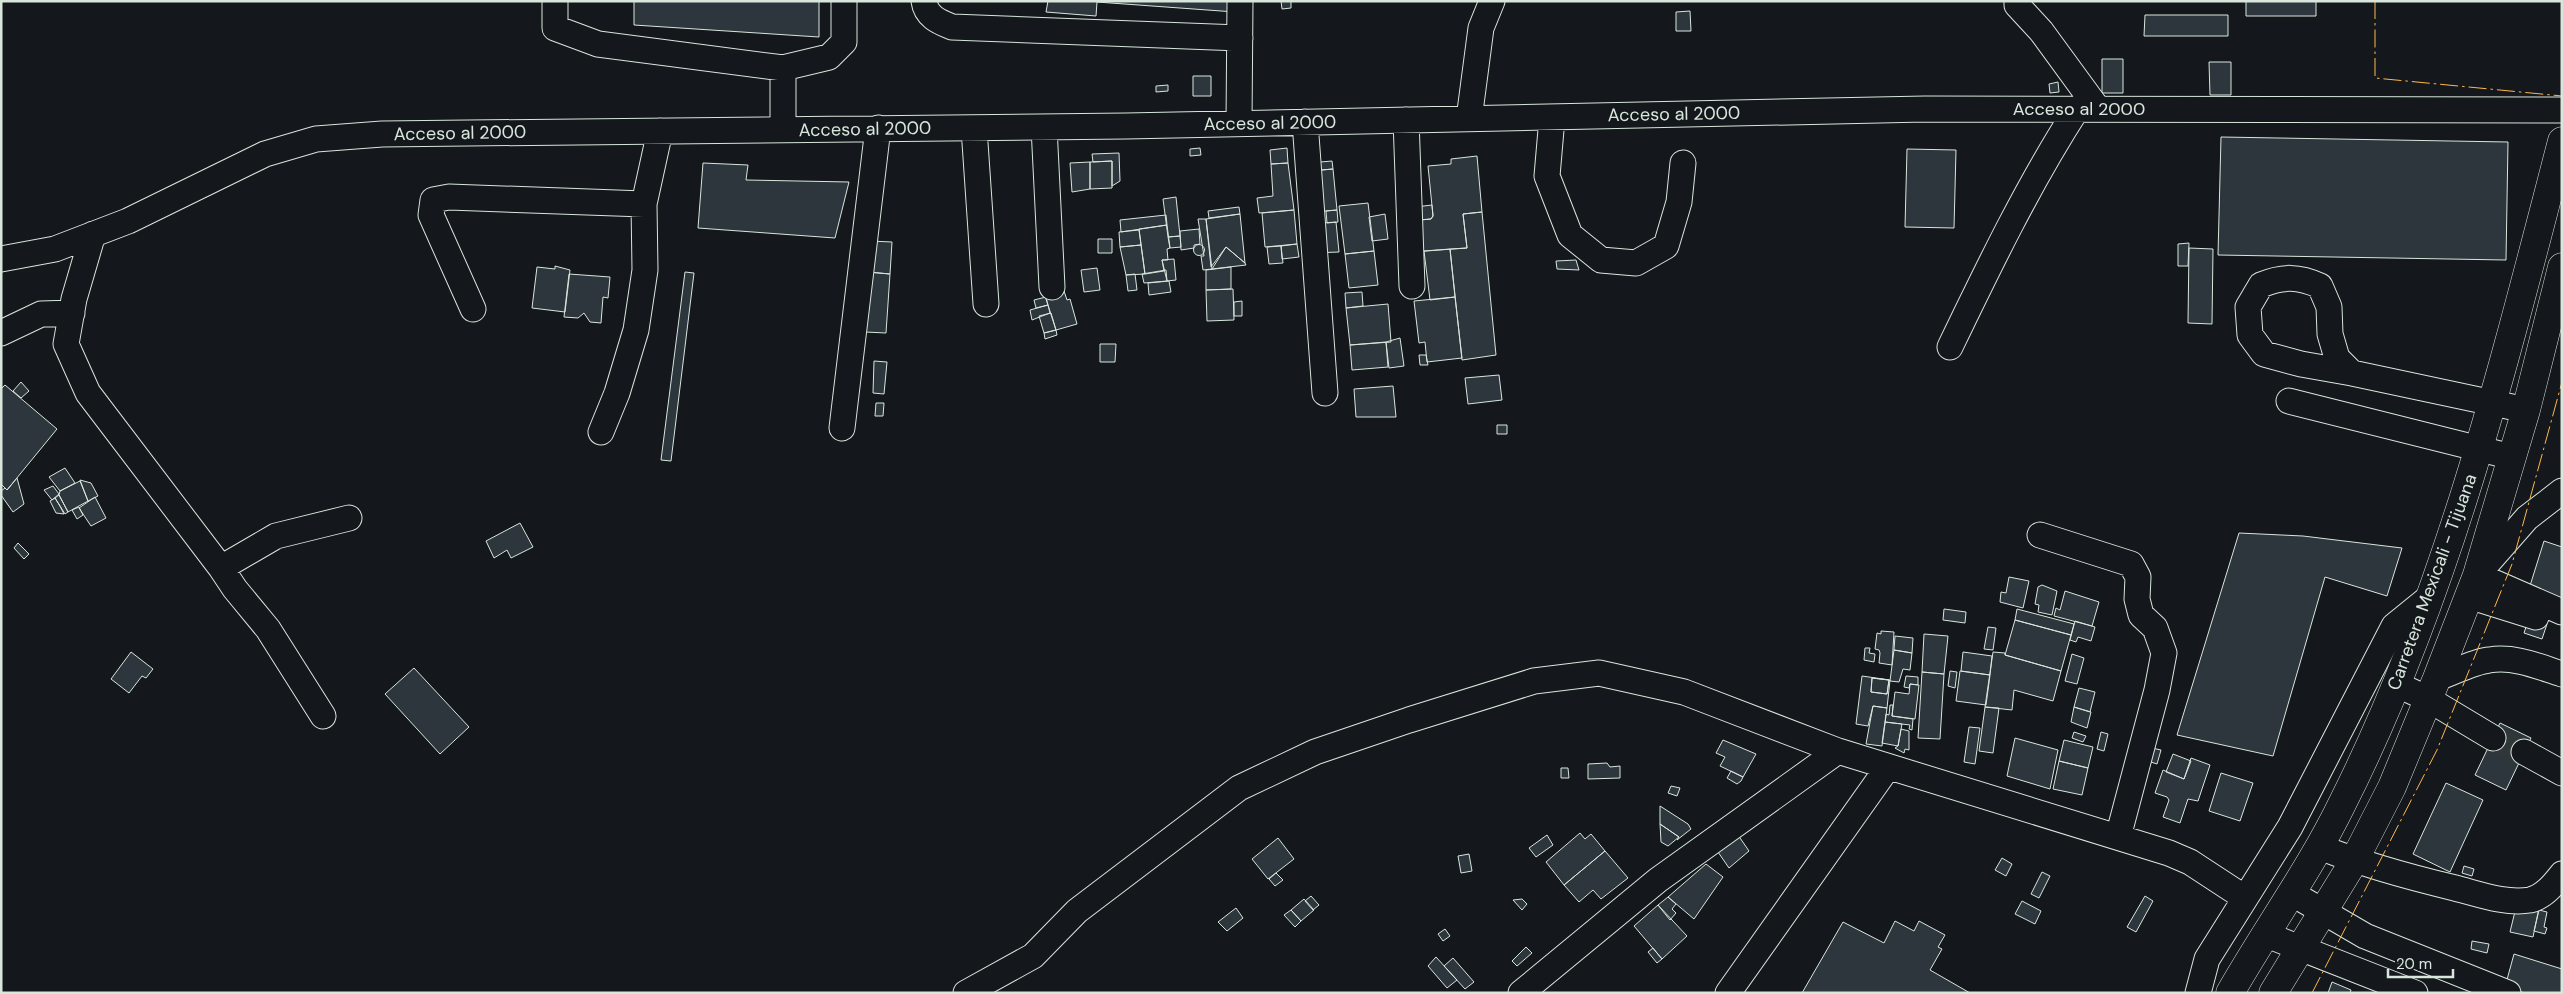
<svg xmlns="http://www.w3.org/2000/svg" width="2563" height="994" font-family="'DM Sans',sans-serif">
	<rect width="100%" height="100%" fill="#14181c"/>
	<!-- building -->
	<path fill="#2c363c" stroke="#d8e6dc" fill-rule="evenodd" d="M634 1H819V37L634 25Z
		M1048 1H1235V12L1097 2 1096 16 1046 12Z
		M1281 1H1291V8L1282 9Z
		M2246 1H2316V16H2246Z
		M1690 11 1691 31H1676V12Z
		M2145 15H2228V36H2144Z
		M2102 59H2123V93H2102Z
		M2209 62H2231V95H2210Z
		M1193 76H1211V96H1193Z
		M2058 82 2059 92 2050 93 2049 84Z
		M1168 85V91L1156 92V86Z
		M2221 137 2508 142 2506 260 2218 255Z
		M1200 148 1201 155 1190 156V149Z
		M1287 148 1288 163 1271 164 1270 150Z
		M1907 149 1956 150 1954 228 1905 227Z
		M1119 153 1120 181 1112 186V161L1093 162 1092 154Z
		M1477 156 1482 212 1463 214 1467 248 1412 252 1408 221 1431 219 1433 216 1428 166 1451 164V159Z
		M1112 161V188L1090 189V162Z
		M1332 161 1333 169 1310 171 1309 163Z
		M1090 162V189L1072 192 1070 163Z
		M703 163 748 165 746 180 849 182 835 238 698 228Z
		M1288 163 1294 210 1259 213 1257 198 1273 196 1271 164Z
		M1333 169 1337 210 1313 212 1310 171Z
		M1176 197 1180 236 1168 237 1163 199Z
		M1368 203 1374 251 1345 254 1339 206Z
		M1432 205 1433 216 1431 219 1408 221 1407 208Z
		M1239 207 1240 214 1209 218 1208 211Z
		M1294 210 1297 244 1265 247 1262 213Z
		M1337 210 1338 222 1327 223 1326 211Z
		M1482 212 1496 355 1462 360 1450 249 1467 248 1463 214Z
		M1240 214 1245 263 1226 247 1211 267 1206 219Z
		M1385 214 1388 239 1372 241 1369 217Z
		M1166 215 1167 225 1121 232 1120 220Z
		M1198 219H1206L1212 269 1203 270 1201 256H1204Z
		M1336 222 1339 252 1311 253 1309 224Z
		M1167 225 1170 248 1167 249 1168 260H1162L1164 271 1145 274 1139 229Z
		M1199 229 1200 244 1194 245V248L1181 250 1180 231Z
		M1139 230 1141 245 1120 247 1119 232Z
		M1180 236 1181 247 1170 248 1168 237Z
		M1098 239H1112V253H1098Z
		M870 241 892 242 890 274 868 272Z
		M2189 243 2188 266H2178V244Z
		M1297 244 1299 257 1282 259 1281 246Z
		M1193.5 250a5.5 5.5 0 1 1 11 0a5.5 5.5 0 1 1-11 0Z
		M1141 245 1145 274 1126 275 1120 247Z
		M1281 246 1283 263 1269 264 1267 247Z
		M1226 247 1245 263 1246 265 1212 269Z
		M2189 248 2213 249 2212 324 2188 323Z
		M1450 249 1455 297 1430 300 1424 251Z
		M1374 251 1378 285 1349 288 1345 254Z
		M1174 259 1176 280 1167 281 1162 260Z
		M1576 260 1579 270 1557 269 1556 261Z
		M555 266 570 270 565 312 532 308 537 267 555 269Z
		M1231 267V289L1206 290V270Z
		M1097 268 1100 290 1084 292 1081 270Z
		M1166 270 1167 281 1144 283 1142 274Z
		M685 272 694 273 671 461 661 460Z
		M868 272 890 274 886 333 865 332Z
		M569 274 610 277 608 298 603 297 601 323 590 322 584 313 578 318 564 317Z
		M1135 274 1137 290 1128 291 1126 275Z
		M1169 281 1171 292 1149 295 1148 283Z
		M1233 289 1234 320 1207 321 1206 290Z
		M1064 291 1067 300 1070 299 1077 324 1056 330 1045 296Z
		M1362 292 1363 306 1346 308 1345 293Z
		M1046 297 1048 305 1036 308 1034 300Z
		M1455 297 1462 358 1427 362 1425 342 1419 343 1414 301Z
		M1242 301V316H1234V302Z
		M1388 304 1391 342 1350 345 1346 308Z
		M1048 305 1050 313 1032 320 1030 310Z
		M1051 313 1056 330 1044 333 1039 316Z
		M1056 330 1057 335 1045 339 1044 333Z
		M1400 338 1404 366 1389 368 1386 342Z
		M1386 342 1388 367 1352 370 1350 345Z
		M1100 344H1116L1115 362H1100Z
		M1419 355H1426L1428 365H1420Z
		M874 361 887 362 884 394 873 393Z
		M1499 375 1502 400 1468 404 1465 378Z
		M21 382 29 391 21 398 13 391Z
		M5 385 57 429 7 490 1 484V389Z
		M1393 386 1396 417H1356L1354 389Z
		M876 403H884L883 416H875Z
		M1497 425H1507V434H1497Z
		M65 468 75 483 60 491 49 477Z
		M17 478 24 504 13 512 1 495V491L5 488 7 490Z
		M80 480 91 483 98 496 88 501Z
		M80 481 88 501 68 512 59 495 60 491Z
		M53 486 59 494 52 500 44 490Z
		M59 495 68 512 65 514 55 498Z
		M95 497 106 518 91 526 79 508Z
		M55 498 60 506 64 514 56 513 50 501Z
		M79 507 83 515 77 519 72 510Z
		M520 523 533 547 511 558 507 550 494 558 486 541Z
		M2239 533 2303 536 2402 548 2387 596 2325 577 2273 756 2177 735Z
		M2544 541 2562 547V600L2529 589Z
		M18 543 29 554 24 559 14 548Z
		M2009 577 2029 581 2023 608 2000 602 2001 592 2006 593Z
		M2042 585 2057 591 2052 615 2038 612 2039 605 2035 604 2038 587Z
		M2065 591 2099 602 2092 626 2054 616 2056 608 2060 610Z
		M1944 609 1966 612 1965 623 1943 620Z
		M2017 609 2074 624 2071 635 2015 620Z
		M2529 618 2547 624 2542 639 2524 633Z
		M2015 620 2071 635 2061 671 2005 655Z
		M2075 621 2095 627 2091 641 2078 637 2076 642 2070 640Z
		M1988 627 1996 628 1993 650 1984 649Z
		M1881 631 1894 632 1892 665 1879 663 1880 653 1879 650 1875 649 1877 633 1881 634Z
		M1924 634 1948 636 1944 674 1922 672Z
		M1895 636 1913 638 1912 653 1894 650Z
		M1865 648H1870L1869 653 1875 654 1874 662 1864 660Z
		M1894 650 1912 653 1910 670 1903 669 1899 682 1890 681Z
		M131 652 153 669 146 678 142 676 129 693 111 679Z
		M1963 652 1992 656 1990 675 1961 671Z
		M1993 652 2005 653V655L2061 671 2053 701 2014 690 2012 710 1985 707Z
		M2072 654 2084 658 2077 684 2065 681Z
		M414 668 469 727 440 754 385 694Z
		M1950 671 1957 672 1955 688 1948 686Z
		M1960 671 1990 675 1986 705 1956 701Z
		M1922 672 1944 674 1940 739 1918 738Z
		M1862 676 1890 680 1887 708 1873 706 1868 726 1856 724ZM1872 678 1889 680 1887 694 1871 692Z
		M1906 676 1918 677V685L1910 684 1909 688 1904 687Z
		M1872 678 1889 680 1887 694 1871 692Z
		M1910 684 1919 685 1915 719 1892 716 1895 692 1909 694Z
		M2079 688 2095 692 2090 712 2074 707Z
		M1890 705H1893L1892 716 1913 719 1912 730 1909 729 1910 725 1885 722 1886 714 1889 715Z
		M1873 706 1887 708 1882 746 1866 744Z
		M1985 707 1999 708 1993 753 1979 751Z
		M2074 707 2091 712 2087 728 2071 722Z
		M1885 722 1902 724 1898 746 1882 743Z
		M2500 723 2531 738 2506 790 2475 775Z
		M1969 727 1980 728 1975 764 1964 762Z
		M1901 729 1909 731V750L1905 749 1904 753 1895 748 1898 746Z
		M2074 732 2086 736 2083 742 2072 738Z
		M2101 732 2108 734 2104 751 2097 749Z
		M2015 738 2058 750 2050 789 2007 776Z
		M1723 740 1756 754 1743 777 1720 766 1725 757 1716 753Z
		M2064 740 2093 747 2088 768 2059 761Z
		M2152 748 2161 750 2157 764 2148 761Z
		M2173 754 2191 761 2184 779 2166 772Z
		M2191 758 2210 765 2198 801 2188 799 2180 823 2163 817 2169 800 2167 797 2155 793 2163 770 2184 779Z
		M2059 761 2088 768 2082 795 2053 789Z
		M1607 763 1610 767 1620 766V778L1588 779V764Z
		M1561 768H1568L1569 778H1561Z
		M1731 771 1743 777 1741 781 1737 784 1727 778Z
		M2221 773 2253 783 2240 821 2209 811Z
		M2446 783 2483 800 2450 872 2413 854Z
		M1671 786 1680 788 1677 796 1668 793Z
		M1660 806 1688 824 1691 829 1677 840 1679 837 1660 824Z
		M1660 824 1679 837 1668 846 1661 842Z
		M1580 833 1585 839 1591 834 1605 851 1564 885 1546 862Z
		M1547 835 1553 845 1536 857 1529 848Z
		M1738 835 1749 851 1729 868 1718 852Z
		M1278 838 1294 859 1268 879 1252 859Z
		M1605 851 1628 878 1601 899 1593 890 1579 902 1564 885Z
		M1469 854 1472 871 1461 873 1458 856Z
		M2002 858 2012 864 2006 876 1995 870Z
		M1706 864 1723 877 1694 919 1668 897Z
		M2464 866 2474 869 2472 876 2462 873Z
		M2042 872 2050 876 2039 898 2031 894Z
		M1276 873 1283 880 1275 886 1269 879Z
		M1311 896 1319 905 1313 910 1305 901Z
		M2145 896 2153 901 2136 932 2127 927Z
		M1668 897 1676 904 1672 909 1676 913 1670 920 1658 905Z
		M1304 899 1314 910 1301 921 1291 910Z
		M1522 899 1527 904 1522 910 1513 900Z
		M2022 901 2041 911 2035 924 2015 914Z
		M2517 903 2539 908 2533 937 2510 932Z
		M1658 905 1687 936 1662 959 1634 926Z
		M1236 908 1243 918 1227 931 1218 922Z
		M1291 910 1301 921 1295 927 1284 915Z
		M2539 910 2547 912 2544 927 2547 928 2545 934 2534 931Z
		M1895 921 1914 931 1919 921 1945 935 1938 947 1942 949 1930 970 1970 993H1802L1843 922 1884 943Z
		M1445 929 1450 936 1443 941 1438 934Z
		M2472 941 2489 944 2487 953 2471 949Z
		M1526 947 1532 953 1517 966 1512 961Z
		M1653 948 1662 959 1657 963 1648 952Z
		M2514 954 2562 969V993H2525L2505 987Z
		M1436 957 1457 980 1447 988 1428 966Z
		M1453 958 1474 982 1465 989 1444 966Z
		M2332 982 2351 990 2350 993H2328Z"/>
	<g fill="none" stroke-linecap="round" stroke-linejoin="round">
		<!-- minor-tunnel -->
		<path stroke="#313739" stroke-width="25" stroke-dasharray="25 12" stroke-linecap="butt" d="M2493 738 2524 752"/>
		<!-- minor casing -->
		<g stroke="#d8e6dc" stroke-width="27">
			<path id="minor" d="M555 1V28L598 44 783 68
				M924 1C926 17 940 22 952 27L1240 38
				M2017 1V5L2041 31 2098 109
				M1552 118 1547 176 1570 235 1601 260 1636 263 1666 246 1679 202 1683 163
				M1469 119 1481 28 1492 1
				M1406 120 1412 286
				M1305 122 1325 393
				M1239 123 1240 1
				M1044 127 1052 287
				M974 128 986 304
				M783 129V68L829 57 844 42V1
				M93 234 74 299 66 344 88 393 221 568 235 589 268 629 323 716
				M1 259 55 249 128 221 265 154 316 139 382 134 1126 126 1925 109 2562 110
				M473 309 431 215 433 200 449 197 644 204
				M1 333 41 314 72 313
				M1950 347C1989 266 2028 185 2077 109
				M2352 373 2337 358 2330 334 2329 307 2320 286C2299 276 2282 276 2261 285L2248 307 2250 335 2264 354 2301 364 2352 373 2526 410
				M2289 401 2512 457
				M842 428 878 128
				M601 432 617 393 636 330 645 270 644 204 660 131
				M2562 491 2527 518 2477 575 2562 612
				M2040 535 2131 564 2138 577 2137 599 2141 615 2155 628 2164 653 2157 690 2118 837
				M221 568 276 536 349 518
				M2469 596 2536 617
				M2437 678C2453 673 2472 662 2489 660 2515 656 2537 666 2562 674
				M2396 684 2428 699 2493 738
				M2524 752 2562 773
				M2320 847C2364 865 2409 877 2455 888 2479 894 2505 904 2530 900 2544 897 2554 884 2562 874
				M2293 894 2365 936 2508 993
				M2267 935 2415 993
				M966 993 1033 956 1077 911 1239 788 1315 752 1409 720 1534 681 1599 673 1684 692 1838 751 2169 853 2190 862 2245 898
				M1521 993 1658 880 1838 751
				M1728 993 1888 767
				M2198 993 2207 959 2290 827 2394 626 2431 596"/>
		</g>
		<!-- highway casing -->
		<g stroke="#d8e6dc" stroke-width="29">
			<path id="highway" d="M2230 993C2267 928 2310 870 2343 802 2448 593 2503 367 2562 141
				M2273 993 2354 861 2392 787 2437 678 2477 575 2526 410 2562 267"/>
		</g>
		<!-- minor -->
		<use href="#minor" stroke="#14181c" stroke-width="25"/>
		<!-- highway -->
		<use href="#highway" stroke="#14181c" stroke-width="28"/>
		<!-- power -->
		<path stroke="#ffb74d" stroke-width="1" stroke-dasharray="18 4 2.5 4" stroke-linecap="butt" d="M2375 1V78L2562 96
			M2312 993 2437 750 2512 564 2562 382"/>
	</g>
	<g text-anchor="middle" stroke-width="4" stroke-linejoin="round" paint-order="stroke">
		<!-- street labels -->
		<g font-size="18" fill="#d8e6dc" stroke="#14181c">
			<text x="2079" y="115">Acceso al 2000</text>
			<text transform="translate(1674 114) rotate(-1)" y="6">Acceso al 2000</text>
			<text transform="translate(1270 123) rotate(-1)" y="6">Acceso al 2000</text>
			<text transform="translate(865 129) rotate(-1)" y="6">Acceso al 2000</text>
			<text transform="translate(460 133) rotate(-1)" y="6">Acceso al 2000</text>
			<text transform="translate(2432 582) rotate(-70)" y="6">Carretera Mexicali - Tijuana</text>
		</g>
	</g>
	<!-- border -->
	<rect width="2563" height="994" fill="none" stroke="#d8e6dc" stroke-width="5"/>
	<!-- scale -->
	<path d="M2388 969v8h65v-8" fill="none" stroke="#d8e6dc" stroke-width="2.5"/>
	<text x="2396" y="969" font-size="15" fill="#d8e6dc" stroke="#14181c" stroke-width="4" paint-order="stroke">20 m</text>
</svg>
